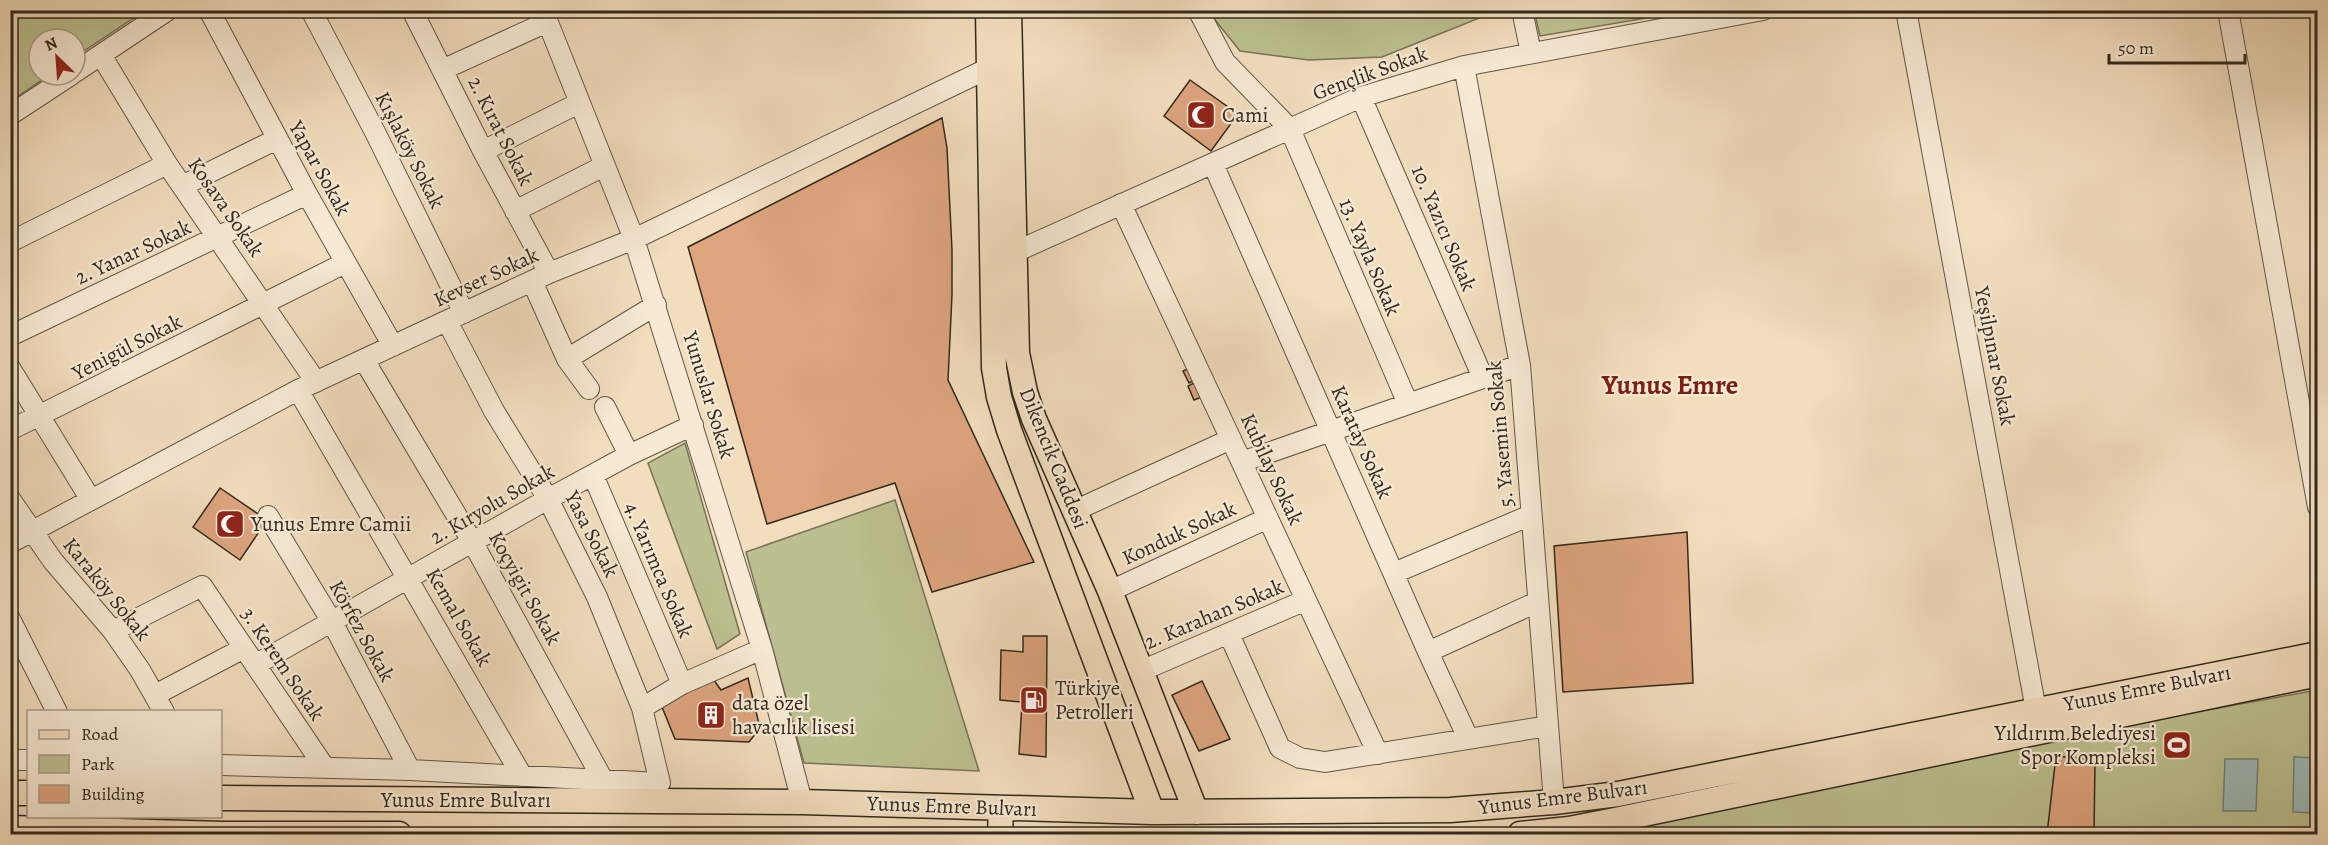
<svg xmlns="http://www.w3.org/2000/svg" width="2328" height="845" font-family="Alegreya,serif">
	<rect width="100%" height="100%" fill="#f2ddbd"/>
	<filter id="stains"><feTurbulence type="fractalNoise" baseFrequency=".00333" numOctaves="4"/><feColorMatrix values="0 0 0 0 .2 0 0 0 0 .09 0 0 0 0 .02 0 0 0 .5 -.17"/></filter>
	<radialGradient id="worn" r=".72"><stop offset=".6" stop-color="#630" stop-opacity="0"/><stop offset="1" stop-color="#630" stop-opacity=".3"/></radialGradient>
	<!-- green -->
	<path fill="#bcc090" stroke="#767457" stroke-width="1.5" d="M11 10H144V11L75 57V39H39V75H49L11 101Z
		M1208 11H1484L1482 17 1382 57 1309 60 1240 51Z
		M1534 11V10L1688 11 1540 36Z
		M685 443 740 634 717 649 648 463Z
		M895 500 979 771 804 763 746 552Z
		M2317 690V834H1627L1625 828 2142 722Z"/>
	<!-- water -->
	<path fill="#9dbab8" stroke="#72807a" stroke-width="1.5" d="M2294 757 2317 758V813L2293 812Z
		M2225 759H2258L2256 811H2223Z"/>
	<!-- building -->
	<path fill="#dda47d" stroke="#31291e" stroke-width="1.5" d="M1190 80 1238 114 1211 151 1164 116Z
		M942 118 947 148 952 250V295L948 380 1034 562 932 592 895 483 767 524 688 247Z
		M1194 366 1199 378 1189 383 1183 371Z
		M1200 380 1207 395 1194 400 1188 386Z
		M220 488 267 520 240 560 193 527Z
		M1687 532 1693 683 1563 692 1554 546Z
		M1023 636H1047L1046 757 1019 754 1022 702 1000 700 1001 650 1023 652Z
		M711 676 721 690 748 678 760 728 749 742 675 739 660 702Z
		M1202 681 1230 739 1199 751 1172 695Z
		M2056 756 2095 760 2094 834H2047Z"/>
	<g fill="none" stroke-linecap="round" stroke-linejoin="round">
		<!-- minor casing -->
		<g stroke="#615646" stroke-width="22">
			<path id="minor" d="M209 10 307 194 393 346
				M311 10 376 134 464 313
				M412 10 483 151 549 273
				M543 10 634 239 762 649 802 802
				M1198 10 1225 62 1290 129 1408 404
				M1522 10 1531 53
				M1906 10 2036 710
				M2228 10 2318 507
				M101 55 167 164 316 382
				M1464 66 1520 365 1554 802
				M442 70 547 22
				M75 72 168 10
				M1361 97 1483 378
				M10 115 71 75
				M483 151 579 103
				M1213 164 1428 652 1468 738
				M182 186 277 139
				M1121 204 1378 754
				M515 211 604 166
				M10 242 167 164
				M1015 252 1361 97 1464 66 1763 10
				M532 281 567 359 589 389
				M10 336 307 194
				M567 359 656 305
				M364 360 473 543 603 780
				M10 368 91 500
				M298 390 522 776
				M605 407 629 455
				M10 430 345 263
				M1242 462 1520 365
				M593 475 682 684
				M10 499 53 561 113 631 140 670 164 712
				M1074 511 1231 439
				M268 516 332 622 410 770
				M10 543 298 390 549 273 634 239 989 68
				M1394 573 1531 515
				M1110 591 1268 518
				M10 619 57 712
				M113 631 202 586 325 768
				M1229 634 1280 748 1300 758 1325 762 1548 726
				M1428 652 1537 602
				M255 665 548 499 629 455 693 425
				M1141 671 1306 600
				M155 695 244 648
				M642 708 682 684 762 649
				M10 760H28
				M220 765 410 770 660 783 642 708 597 597 548 499 494 411 447 321"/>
		</g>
		<!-- major casing -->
		<g stroke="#31291e" stroke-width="27">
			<path id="major" d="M988 10 994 368 999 397 1009 430 1152 812
				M1009 10 1017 353 1025 392 1034 419 1110 591 1196 812
				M10 793H28
				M220 798 802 802 1152 812 1450 810 1554 802 1618 794 2318 654
				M10 828 224 834H399
				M1000 834 1001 808
				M1520 834 1569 829 1615 820 2318 674"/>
		</g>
		<!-- minor -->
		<use href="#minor" stroke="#f7e9d4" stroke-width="20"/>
		<!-- major -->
		<use href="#major" stroke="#f2ddbd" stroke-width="24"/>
	</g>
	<!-- icons -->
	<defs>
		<g id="mosque-square" transform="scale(1.5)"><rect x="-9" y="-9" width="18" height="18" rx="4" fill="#8f2418" stroke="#f7e9d4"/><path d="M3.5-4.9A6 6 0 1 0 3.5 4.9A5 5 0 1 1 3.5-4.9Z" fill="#fff"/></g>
		<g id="fuel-square" transform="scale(1.5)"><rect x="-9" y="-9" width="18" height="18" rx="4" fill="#8f2418" stroke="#f7e9d4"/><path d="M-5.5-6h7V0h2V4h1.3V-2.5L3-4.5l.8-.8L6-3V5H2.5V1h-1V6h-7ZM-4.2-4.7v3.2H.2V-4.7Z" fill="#fff"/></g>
		<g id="building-square" transform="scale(1.5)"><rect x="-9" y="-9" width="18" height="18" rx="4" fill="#8f2418" stroke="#f7e9d4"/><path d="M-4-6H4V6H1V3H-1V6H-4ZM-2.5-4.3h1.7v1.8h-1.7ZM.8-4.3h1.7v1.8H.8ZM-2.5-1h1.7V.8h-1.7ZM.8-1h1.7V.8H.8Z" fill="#fff"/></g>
		<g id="stadium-square" transform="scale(1.5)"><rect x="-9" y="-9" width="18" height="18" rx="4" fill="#8f2418" stroke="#f7e9d4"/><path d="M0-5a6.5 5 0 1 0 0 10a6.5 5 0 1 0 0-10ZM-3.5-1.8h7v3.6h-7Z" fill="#fff"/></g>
	</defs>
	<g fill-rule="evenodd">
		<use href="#mosque-square" x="1201" y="115"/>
		<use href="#mosque-square" x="230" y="524"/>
		<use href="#fuel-square" x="1034" y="700"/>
		<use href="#building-square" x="711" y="715"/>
		<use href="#stadium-square" x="2177" y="745"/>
	</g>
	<g text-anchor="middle" stroke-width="4.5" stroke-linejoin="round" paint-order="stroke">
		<!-- street labels -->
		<g font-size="21" fill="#31291e" stroke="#f7e9d4">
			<text transform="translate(1370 73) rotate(-20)" y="7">Gençlik Sokak</text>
			<text transform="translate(501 131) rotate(63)" y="7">2. Kırat Sokak</text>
			<text transform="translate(410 150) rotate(63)" y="7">Kışlaköy Sokak</text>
			<text transform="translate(320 168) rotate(61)" y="7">Yapar Sokak</text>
			<text transform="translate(226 207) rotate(55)" y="7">Kosava Sokak</text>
			<text transform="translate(1444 228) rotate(67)" y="7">10. Yazıcı Sokak</text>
			<text transform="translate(133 252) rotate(-25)" y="7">2. Yanar Sokak</text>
			<text transform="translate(1370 257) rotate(67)" y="7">13. Yayla Sokak</text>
			<text transform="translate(486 277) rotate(-25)" y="7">Kevser Sokak</text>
			<text transform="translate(127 347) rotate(-27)" y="7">Yenigül Sokak</text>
			<text transform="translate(1995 356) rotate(79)" y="7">Yeşilpınar Sokak</text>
			<text transform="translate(709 395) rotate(73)" y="7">Yunuslar Sokak</text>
			<text transform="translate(1500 434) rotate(-95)" y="7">5. Yasemin Sokak</text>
			<text transform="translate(1362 442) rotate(66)" y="7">Karatay Sokak</text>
			<text transform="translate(1054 458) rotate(68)" y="7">Dikencik Caddesi</text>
			<text transform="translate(1272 469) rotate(65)" y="7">Kubilay Sokak</text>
			<text transform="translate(492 504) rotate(-30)" y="7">2. Kıryolu Sokak</text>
			<text transform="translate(1179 533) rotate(-25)" y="7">Konduk Sokak</text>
			<text transform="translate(592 534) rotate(63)" y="7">Yasa Sokak</text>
			<text transform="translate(659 570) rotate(67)" y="7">4. Yarımca Sokak</text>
			<text transform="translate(525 588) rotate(61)" y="7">Koçyigit Sokak</text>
			<text transform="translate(107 589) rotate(51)" y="7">Karaköy Sokak</text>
			<text transform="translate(1214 614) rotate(-23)" y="7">2. Karahan Sokak</text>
			<text transform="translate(459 617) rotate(60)" y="7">Kemal Sokak</text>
			<text transform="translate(362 631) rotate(61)" y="7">Körfez Sokak</text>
			<text transform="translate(283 664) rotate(56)" y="7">3. Kerem Sokak</text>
			<text transform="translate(2147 688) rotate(-11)" y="7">Yunus Emre Bulvarı</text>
			<text transform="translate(1563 797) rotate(-7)" y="7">Yunus Emre Bulvarı</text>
			<text x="466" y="807">Yunus Emre Bulvarı</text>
			<text transform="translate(952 806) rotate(2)" y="7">Yunus Emre Bulvarı</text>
		</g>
		<!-- poi labels -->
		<g font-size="21" fill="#31291e" stroke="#f7e9d4" text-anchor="start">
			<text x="1222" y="122">Cami</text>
			<text x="251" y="531">Yunus Emre Camii</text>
			<text x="1055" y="695">Türkiye<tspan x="1055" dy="24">Petrolleri</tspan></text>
			<text x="732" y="710">data özel<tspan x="732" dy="24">havacılık lisesi</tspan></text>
			<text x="2156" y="740" text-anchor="end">Yıldırım Belediyesi<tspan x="2156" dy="24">Spor Kompleksi</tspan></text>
		</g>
		<!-- district labels -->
		<g font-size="27" font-weight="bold" fill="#7a1f14" stroke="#f7e9d4">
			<text x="1670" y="394">Yunus Emre</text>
		</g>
	</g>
	<!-- margin -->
	<rect width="2328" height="845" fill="none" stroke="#f2ddbd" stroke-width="36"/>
	<rect x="12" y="12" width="2304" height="821" fill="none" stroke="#31291e" stroke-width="3"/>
	<rect x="18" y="18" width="2292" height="809" fill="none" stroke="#31291e" stroke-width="1.5"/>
	<!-- legend -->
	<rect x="27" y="710" width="195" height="108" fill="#f7e9d4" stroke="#a89c8b" stroke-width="1.5"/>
	<rect x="39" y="730" width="30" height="9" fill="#f2ddbd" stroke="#a89c8b" stroke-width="1.5"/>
	<text x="81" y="740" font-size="18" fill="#31291e">Road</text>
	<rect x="39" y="755" width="30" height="18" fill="#bcc090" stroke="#a89c8b" stroke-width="1.5"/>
	<text x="81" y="770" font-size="18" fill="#31291e">Park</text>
	<rect x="39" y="785" width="30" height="18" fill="#dda47d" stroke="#a89c8b" stroke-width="1.5"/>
	<text x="81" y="800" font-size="18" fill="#31291e">Building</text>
	<!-- north arrow -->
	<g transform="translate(57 57) rotate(335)"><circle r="28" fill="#f7e9d4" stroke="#a89c8b" stroke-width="1.5"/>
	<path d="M0-4.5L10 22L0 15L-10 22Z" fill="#8f2418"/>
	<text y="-9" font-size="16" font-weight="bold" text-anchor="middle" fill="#31291e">N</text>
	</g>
	<!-- scale -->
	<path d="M2109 54v9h136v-9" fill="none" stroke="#31291e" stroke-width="3"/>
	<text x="2118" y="54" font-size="18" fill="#31291e" stroke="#f7e9d4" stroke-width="4.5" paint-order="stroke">50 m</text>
	<rect width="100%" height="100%" filter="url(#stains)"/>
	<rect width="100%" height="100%" fill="url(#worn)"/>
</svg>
